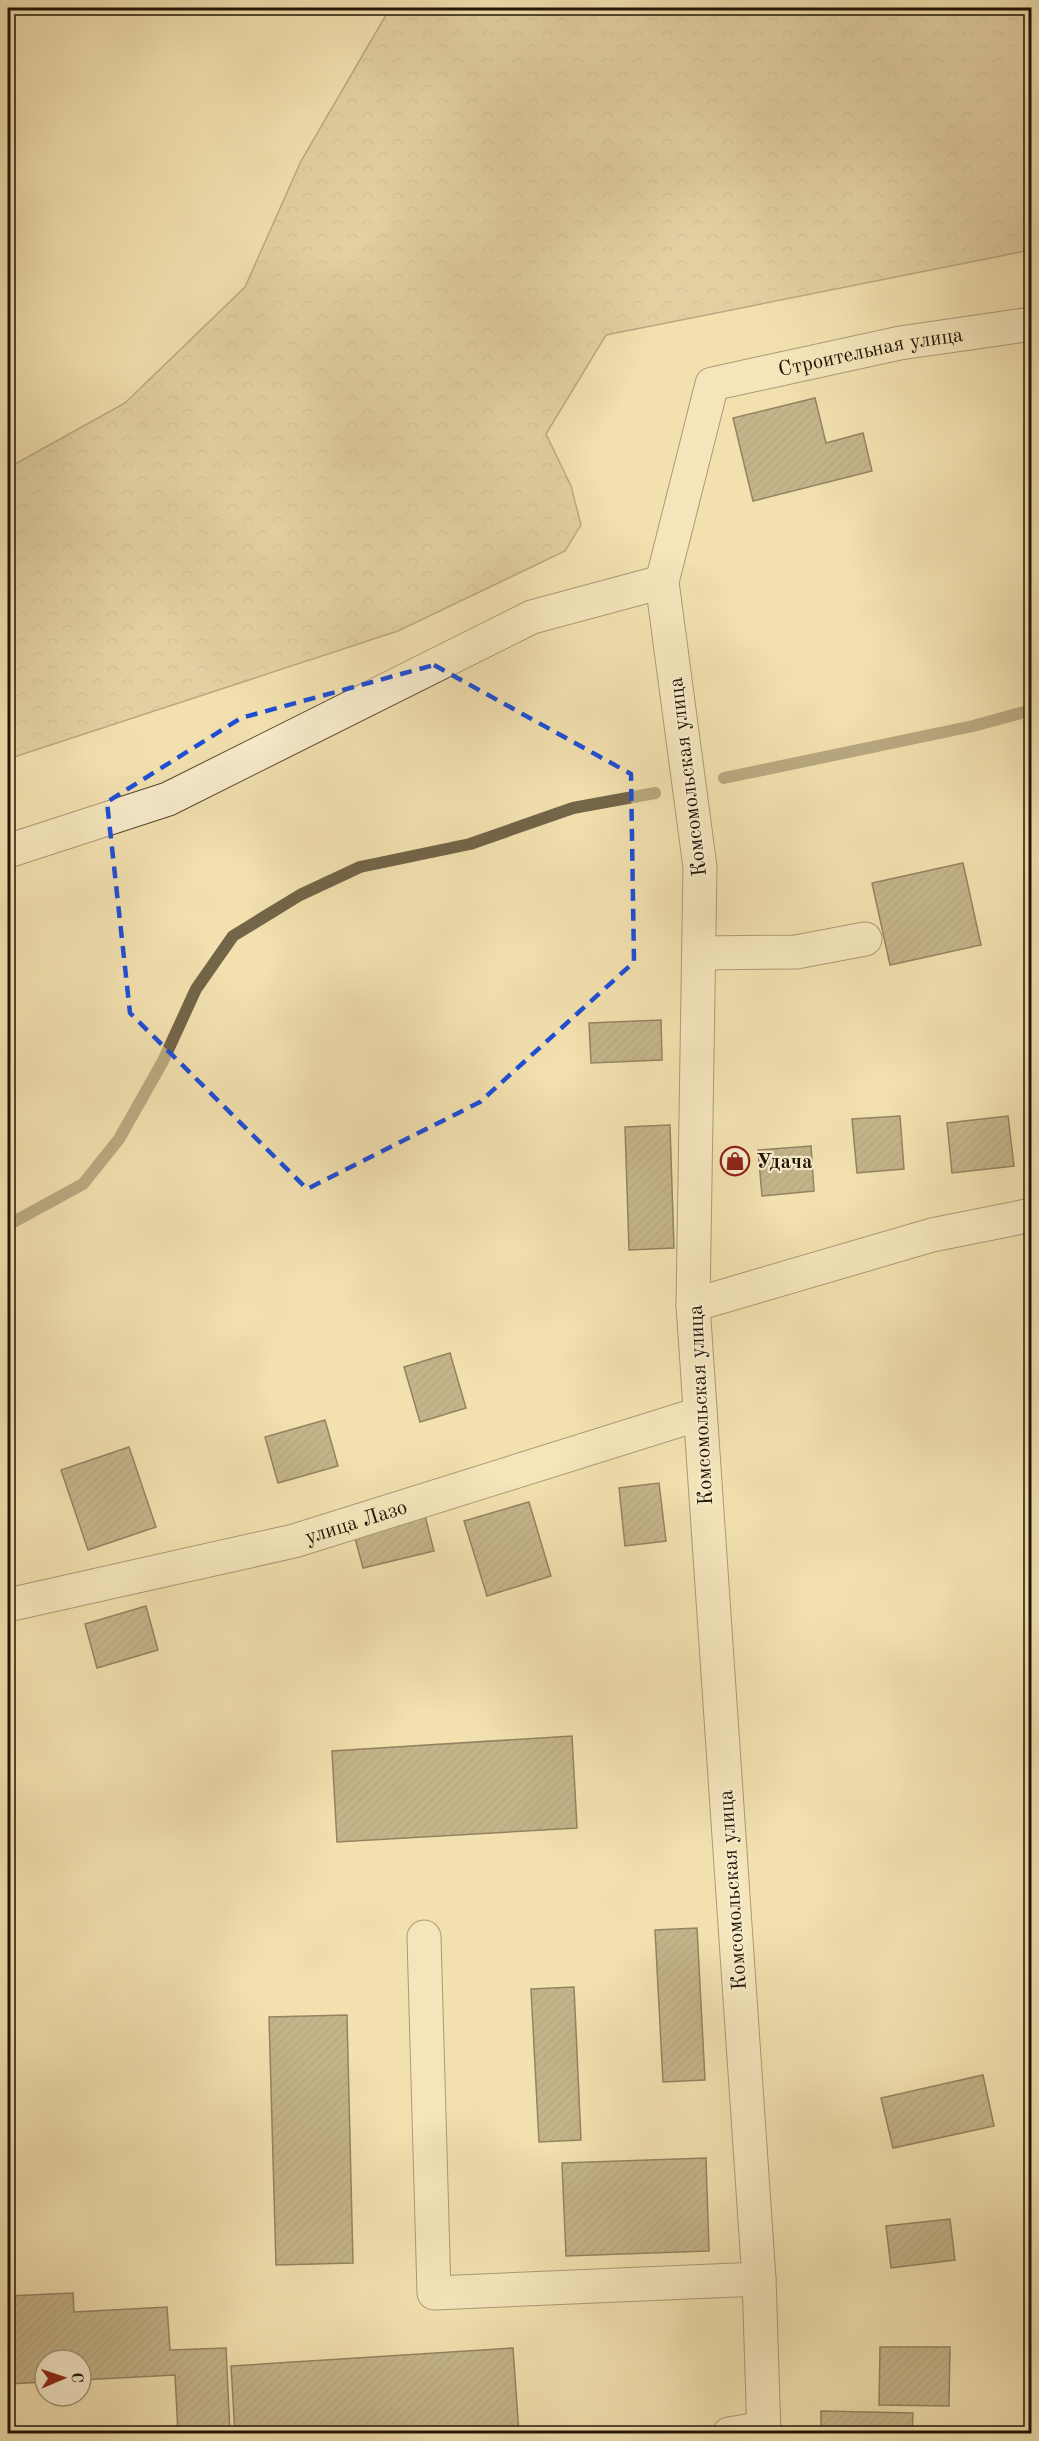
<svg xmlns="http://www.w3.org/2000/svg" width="1039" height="2441" font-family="'Old Standard TT',serif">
	<defs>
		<pattern id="forest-crowns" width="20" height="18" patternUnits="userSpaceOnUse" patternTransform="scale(1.5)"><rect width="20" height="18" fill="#cebd92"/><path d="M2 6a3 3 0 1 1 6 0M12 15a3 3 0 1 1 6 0" fill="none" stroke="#b1a27c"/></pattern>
		<pattern id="building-hatch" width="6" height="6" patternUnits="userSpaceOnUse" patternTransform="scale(1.5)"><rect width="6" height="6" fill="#8d7e5d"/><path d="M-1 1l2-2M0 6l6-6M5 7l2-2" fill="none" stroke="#73664b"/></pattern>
	</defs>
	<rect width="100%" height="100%" fill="#f2e0af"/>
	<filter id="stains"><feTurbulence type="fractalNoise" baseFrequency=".00333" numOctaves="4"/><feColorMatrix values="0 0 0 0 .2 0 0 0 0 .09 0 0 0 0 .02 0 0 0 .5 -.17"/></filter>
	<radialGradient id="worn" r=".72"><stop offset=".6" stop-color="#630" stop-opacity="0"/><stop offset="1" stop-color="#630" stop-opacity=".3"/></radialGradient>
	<!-- forest -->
	<path fill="url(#forest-crowns)" stroke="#77684b" stroke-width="1.5" d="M390 8H1031V250L606 335 546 434 571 486 581 525 565 551 398 631 8 759V468L125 403 245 287 301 161Z"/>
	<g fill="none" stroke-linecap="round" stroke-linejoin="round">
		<!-- stream -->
		<path stroke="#736548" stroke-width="12" d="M724 778 973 726 1032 710
			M8 1225 83 1184 119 1139 163 1061 196 989 233 936 300 895 360 867 470 844 573 808 655 793"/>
	</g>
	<!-- building -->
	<path fill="url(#building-hatch)" stroke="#201404" stroke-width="1.5" d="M815 398 826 443 863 433 872 471 753 501 733 418Z
		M963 863 981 945 890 965 872 883Z
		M661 1020 662 1060 591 1063 589 1023Z
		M900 1116 904 1169 857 1173 852 1119Z
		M1008 1116 1014 1166 952 1173 947 1123Z
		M670 1125 674 1248 629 1250 625 1127Z
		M811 1146 814 1191 762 1196 758 1150Z
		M450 1353 466 1408 420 1422 404 1367Z
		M325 1420 338 1466 278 1483 265 1437Z
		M129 1447 156 1527 88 1550 61 1470Z
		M659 1483 666 1541 625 1546 619 1488Z
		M529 1502 551 1576 487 1596 464 1521Z
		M425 1516 434 1551 363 1568 354 1534Z
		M146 1606 158 1650 97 1668 85 1624Z
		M572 1736 577 1828 337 1842 332 1751Z
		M697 1928 705 2080 663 2082 655 1930Z
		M574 1987 581 2140 539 2142 531 1989Z
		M347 2015 353 2263 276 2265 269 2017Z
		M983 2075 994 2126 893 2148 881 2098Z
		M706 2158 709 2251 566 2256 562 2163Z
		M950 2219 955 2260 891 2268 886 2226Z
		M73 2293 74 2312 167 2307 170 2350 226 2348 230 2434H178L175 2375 81 2380V2360H45V2382L8 2384V2296Z
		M880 2347H950L949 2406 879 2405Z
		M513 2348 519 2434H235L231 2366Z
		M821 2411 913 2413 912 2434H821Z"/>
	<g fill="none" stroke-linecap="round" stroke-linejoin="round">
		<!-- minor casing -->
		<g stroke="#54472f" stroke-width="35">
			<g id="minor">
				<path d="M8 851 168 799 532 617 662 582"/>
				<path d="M699 953 796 952 865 939"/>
				<path d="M693 1305 932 1235 1032 1215"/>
				<path id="s1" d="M8 1605 294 1541 699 1414"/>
				<path d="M424 1937 434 2293 759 2279"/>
				<path d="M729 2434 764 2428"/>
				<path id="s2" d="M764 2434 759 2279 693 1305 700 867 662 582 712 384 900 343 1032 324"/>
			</g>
		</g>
		<!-- minor -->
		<use href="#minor" stroke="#f7ebcb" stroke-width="33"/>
	</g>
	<!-- marked area -->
	<path d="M0 0H1039V2441H0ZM434 665 631 774 634 962 480 1102 307 1189 130 1013 107 802 241 718Z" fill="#f2e0af" fill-opacity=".55" fill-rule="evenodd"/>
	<path fill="none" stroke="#1d4ed8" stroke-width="4.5" stroke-dasharray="12 8" stroke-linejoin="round" d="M434 665 631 774 634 962 480 1102 307 1189 130 1013 107 802 241 718Z"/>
	<!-- icons -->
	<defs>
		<g id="shop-ring" transform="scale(1.5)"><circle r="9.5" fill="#f7ebcb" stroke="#8f2418" stroke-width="1.5"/><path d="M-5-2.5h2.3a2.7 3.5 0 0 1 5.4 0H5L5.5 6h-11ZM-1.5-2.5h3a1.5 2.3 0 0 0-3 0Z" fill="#8f2418"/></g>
	</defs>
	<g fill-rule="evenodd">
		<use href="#shop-ring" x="735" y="1161"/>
	</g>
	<g text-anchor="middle" stroke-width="4.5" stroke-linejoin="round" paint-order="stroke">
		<!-- street labels -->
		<g font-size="21" fill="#201404" stroke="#f7ebcb">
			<text dy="7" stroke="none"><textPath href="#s2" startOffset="2223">Строительная улица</textPath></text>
			<text transform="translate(687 777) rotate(-97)" y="7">Комсомольская улица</text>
			<text transform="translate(700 1405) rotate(-93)" y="7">Комсомольская улица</text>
			<text dy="7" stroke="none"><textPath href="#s1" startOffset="358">улица Лазо</textPath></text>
			<text transform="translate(732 1890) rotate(-94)" y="7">Комсомольская улица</text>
		</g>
		<!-- poi labels -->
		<g font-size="21" font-weight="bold" fill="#201404" stroke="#f7ebcb" text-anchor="start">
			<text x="756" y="1168">Удача</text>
		</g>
	</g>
	<!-- margin -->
	<rect width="1039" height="2441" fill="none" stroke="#f2e0af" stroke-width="30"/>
	<rect x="9" y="9" width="1021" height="2423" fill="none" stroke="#201404" stroke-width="3"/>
	<rect x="15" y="15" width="1009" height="2411" fill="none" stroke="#201404" stroke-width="1.5"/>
	<!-- north arrow -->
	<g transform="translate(63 2378) rotate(88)"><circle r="28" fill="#f7ebcb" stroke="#a1957b" stroke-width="1.5"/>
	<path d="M0-4.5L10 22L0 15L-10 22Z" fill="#8f2418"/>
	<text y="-9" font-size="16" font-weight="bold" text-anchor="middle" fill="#201404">С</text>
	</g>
	<rect width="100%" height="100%" filter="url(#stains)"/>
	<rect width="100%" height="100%" fill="url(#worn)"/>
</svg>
